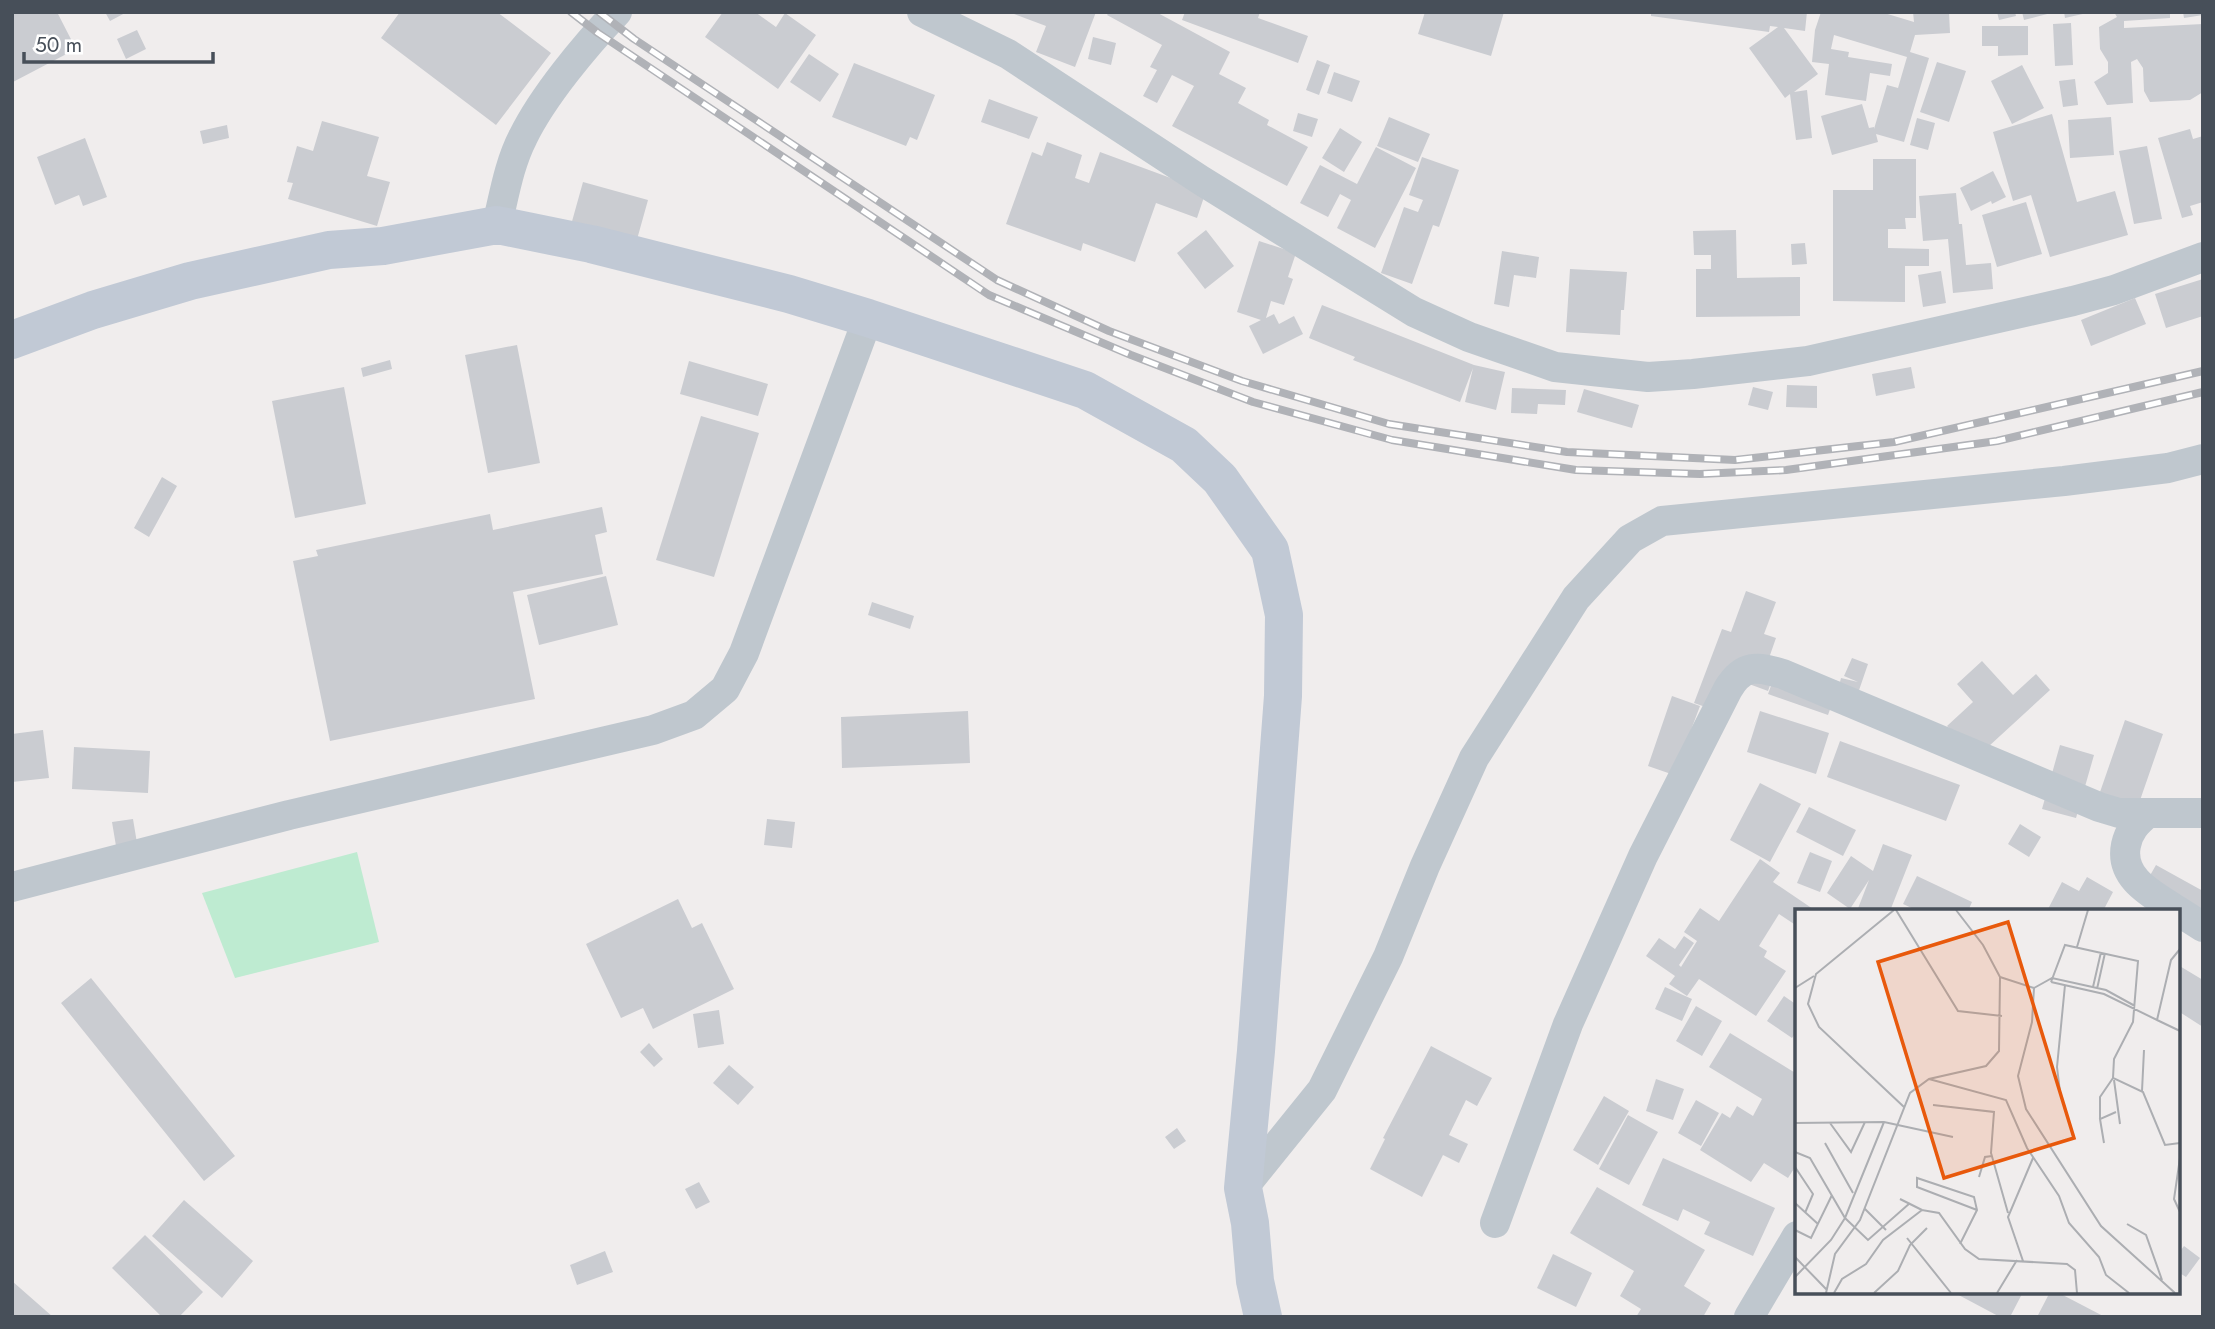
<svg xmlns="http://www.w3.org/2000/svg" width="2215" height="1329" font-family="Jost,sans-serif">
	<rect width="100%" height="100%" fill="#f0eded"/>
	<!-- green -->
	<path fill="#beebd1" d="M357 852 379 942 235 978 202 893Z"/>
	<!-- building -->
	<path fill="#caccd1" d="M12 12H57L76 49 13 82Z
		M105 12H127L110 21Z
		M400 12H497L551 53 496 125 381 38Z
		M723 12H755L776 27 785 13 816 35 778 89 705 37Z
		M1009 12H1096L1075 67 1036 52 1046 26Z
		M1109 12H1156L1230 52 1219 74 1246 88 1238 103 1269 120 1267 125 1308 147 1287 186 1172 126 1194 86 1172 75 1157 103 1143 96 1157 70 1150 67 1162 45 1107 15Z
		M1185 12H1260L1258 18 1308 36 1298 63 1182 20Z
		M1425 12H1504L1491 56 1418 34Z
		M1651 12H1807L1805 31 1784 28 1818 74 1794 92 1807 90 1812 138 1796 140 1790 94 1785 98 1749 48 1778 27 1770 26 1769 32 1651 16Z
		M1821 12H1881L1914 22 1913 12H1949L1950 33 1915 35 1910 52 1929 58 1904 142 1876 134 1878 142 1832 155 1821 116 1862 104 1869 128 1874 127V129L1887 85 1898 88 1907 57 1834 35 1831 49 1849 52 1848 57 1892 64 1890 76 1870 73 1866 101 1825 95 1829 64 1812 62 1815 30Z
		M1997 12H2015L2016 16 1999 20Z
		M2022 12H2051V13L2024 20Z
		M2064 12H2087V13L2065 18Z
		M2114 12H2170V18L2124 21V28L2203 24V92L2190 100 2150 102 2144 91 2143 68 2137 59 2131 62 2133 103 2107 105 2094 82 2108 73V62L2100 49 2099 27 2117 17Z
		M2183 12H2203V15L2184 18Z
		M2071 23 2073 65 2055 66 2053 24Z
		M1982 26H2028V55L1998 56V46H1982Z
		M137 30 146 49 126 59 117 39Z
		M1093 37 1116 43 1111 65 1088 59Z
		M809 54 839 74 820 102 790 82Z
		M1317 60 1330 65 1319 95 1306 90Z
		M1937 62 1966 71 1949 122 1920 112Z
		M854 63 935 95 917 140 910 137 906 146 832 117Z
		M2022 65 2044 108 2012 124 1991 81Z
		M1334 72 1360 81 1352 102 1327 93Z
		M2075 79 2078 105 2063 107 2059 81Z
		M989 99 1038 117 1029 139 981 122Z
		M1298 113 1318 119 1312 137 1293 131Z
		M2052 114 2077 202 2115 191 2128 235 2050 257 2031 195 2013 201 1993 132Z
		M1389 117 1430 134 1418 162 1377 146Z
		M2111 117 2114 155 2070 158 2068 120Z
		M1917 118 1935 123 1928 150 1910 145Z
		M322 121 379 137 367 176 390 182 377 226 288 199 293 183 287 182 297 146 313 151Z
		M227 125 229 138 203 144 200 131Z
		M1340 128 1362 142 1344 172 1322 158Z
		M2190 129 2193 139 2203 136V202L2190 206 2193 215 2182 218 2158 138Z
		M85 138 107 197 83 206 79 195 55 205 37 157Z
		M1047 142 1082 155 1075 178 1089 183 1100 152 1206 191 1197 218 1156 203 1135 262 1083 243 1081 251 1006 224 1032 152 1042 156Z
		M2147 146 2162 219 2134 224 2119 151Z
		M1376 147 1416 168 1375 248 1337 228 1351 200 1340 194 1328 217 1300 203 1320 165 1357 184Z
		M1422 157 1459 170 1439 227 1433 225 1412 284 1381 273 1404 207 1418 212 1423 200 1409 195Z
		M1873 159H1916V218H1905L1906 229H1888V248L1929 249V266H1905V302L1833 301V190H1873Z
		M1993 171 2006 197 1992 204 1991 201 1971 211 1960 188Z
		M583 182 648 200 636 243 571 225Z
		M1956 193 1959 224H1962L1966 265 1991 263 1993 289 1953 293 1948 239 1923 241 1919 196Z
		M2026 202 2042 254 1997 267 1982 215Z
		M1206 230 1234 266 1205 289 1177 253Z
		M1736 230 1737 278 1800 277V316L1696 317V269H1711V255H1694L1693 231Z
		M1259 241 1296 253 1288 277 1293 279 1284 305 1271 301 1266 318 1274 314 1279 324 1294 316 1303 334 1263 354 1249 326 1261 320 1237 312Z
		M1805 243 1807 264 1792 265 1791 244Z
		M1502 251 1539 257 1536 278 1514 275 1509 307 1494 304Z
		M1570 269 1627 272 1624 310H1621L1620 335 1566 332Z
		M1941 271 1946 303 1923 307 1918 275Z
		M2203 279V316L2166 328 2155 294Z
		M2135 298 2146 324 2091 346 2081 320Z
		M1322 305 1474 365 1505 372 1496 410 1465 402 1473 368 1460 402 1353 360 1355 357 1309 338Z
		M517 345 540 463 488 473 465 355Z
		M390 360 392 369 363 377 361 368Z
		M689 361 768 384 758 416 680 394Z
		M1911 367 1915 388 1876 396 1872 374Z
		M1787 385 1817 386V408L1786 407Z
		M344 387 366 504 295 518 272 401Z
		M1753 387 1773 392 1768 410 1748 405Z
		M1512 388 1566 390 1565 405 1538 404 1537 414 1511 413Z
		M1584 389 1639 405 1632 428 1577 412Z
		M701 416 759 433 714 577 656 560Z
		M162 477 177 486 149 537 134 528Z
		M602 507 607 532 595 535 603 574 513 592 535 699 330 741 293 561 318 556 316 550 490 514 493 530Z
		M606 576 618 625 539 645 527 595Z
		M1746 591 1776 602 1764 634 1776 638 1769 658 1779 661 1768 691 1730 677 1717 711 1694 703 1722 629 1731 632Z
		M872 602 914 616 910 629 868 615Z
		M1852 658 1868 664 1856 699 1839 684 1828 715 1768 694 1780 661 1840 682 1841 678 1858 682 1844 676Z
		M1982 661 2013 695 2036 674 2050 690 1976 758 1947 726 1973 702 1957 684Z
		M1672 696 1700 706 1674 775 1648 766Z
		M968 711 970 763 842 768 841 717Z
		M1760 711 1829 733 1816 774 1747 752Z
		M2125 720 2163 734 2129 832 2091 818Z
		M43 730 49 778 12 782V734Z
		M1840 741 1960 785 1946 821 1827 777Z
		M2060 745 2094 755 2076 818 2042 809Z
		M74 747 150 751 148 793 72 789Z
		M1760 783 1801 804 1770 862 1730 840Z
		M1809 807 1856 830 1843 856 1796 832Z
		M133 819 139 855 118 858 112 822Z
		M767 819 795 822 792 848 764 845Z
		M2020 824 2041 837 2029 857 2008 844Z
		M1883 844 1912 855 1890 911H1857L1869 880 1850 909 1827 893 1851 856 1873 871Z
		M1810 852 1832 861 1820 892 1797 883Z
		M1760 859 1780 873 1773 882 1816 911H1797V926L1779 914 1759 946 1767 951 1764 957 1786 971 1756 1016 1699 979 1687 996 1669 984 1675 976 1646 956 1659 938 1675 949 1684 936 1694 943 1679 965 1681 967 1697 941 1684 932 1700 908 1719 921Z
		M2156 865 2203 891V938L2136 900Z
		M1917 876 1972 902 1968 911H1918L1903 904Z
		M2087 877 2113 892 2103 911H2047L2062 882 2079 891Z
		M678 899 692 928 702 923 734 989 653 1029 643 1008 621 1018 586 944Z
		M2178 965 2203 980V1027L2178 1011Z
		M91 978 235 1156 204 1181 61 1003Z
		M1665 987 1692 999 1682 1021 1655 1009Z
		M1784 996 1797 1005V1031L1792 1038 1767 1021Z
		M1696 1006 1722 1021 1702 1056 1676 1041Z
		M719 1010 724 1044 698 1048 693 1014Z
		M1730 1033 1797 1074V1164L1788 1178 1764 1163 1751 1182 1700 1150 1722 1113 1730 1118 1737 1106 1753 1116 1762 1099 1709 1067Z
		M649 1043 663 1059 654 1067 640 1052Z
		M1431 1046 1492 1078 1477 1106 1466 1100 1449 1135 1468 1144 1459 1163 1443 1155 1422 1197 1370 1169 1385 1139 1383 1138Z
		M729 1065 754 1087 738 1105 713 1083Z
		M1656 1079 1684 1089 1673 1120 1646 1111Z
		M1604 1096 1629 1111 1598 1165 1573 1150Z
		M1696 1100 1719 1113 1701 1146 1678 1133Z
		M1628 1115 1658 1132 1629 1185 1599 1169Z
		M1177 1128 1186 1141 1174 1149 1165 1137Z
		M1663 1158 1775 1208 1753 1256 1704 1234 1710 1222 1683 1209 1678 1221 1642 1205Z
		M699 1182 710 1202 696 1209 685 1189Z
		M1597 1187 1705 1250 1684 1286 1711 1303 1703 1317H1636L1641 1309 1620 1296 1634 1271 1570 1233Z
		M184 1200 253 1261 222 1298 152 1236Z
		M145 1235 203 1292 179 1317H162L112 1268Z
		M2184 1246 2200 1258 2186 1277 2178 1272V1254Z
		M605 1251 613 1272 577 1285 570 1265Z
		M1553 1254 1592 1273 1576 1307 1537 1288Z
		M12 1281 53 1317H12Z
		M1953 1292H2023L2010 1317H2000Z
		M2050 1292H2057L2105 1317H2037Z"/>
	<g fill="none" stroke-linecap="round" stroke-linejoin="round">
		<!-- minor -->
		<path stroke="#bfc7ce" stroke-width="30" d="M922 12 1008 54 1202 181 1414 312 1469 337 1555 367 1648 377 1693 374 1808 361 2073 301 2114 290 2203 257
			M497 225C504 196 509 164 523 137 543 96 585 46 617 12
			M2147 814C2136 823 2129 831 2126 845 2119 879 2154 895 2178 911
			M12 887 289 815 653 730 694 715 725 689 744 653 868 318
			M2178 911 2203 927
			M1243 1188 1322 1090 1388 957 1425 866 1474 758 1576 598 1630 539 1662 521 2064 481 2168 468 2203 459
			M1495 1223 1568 1024 1643 856 1728 689C1743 664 1757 666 1783 674L2099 807 2119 813H2203
			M1749 1317 1797 1236"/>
		<!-- secondary -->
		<path stroke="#c1c9d5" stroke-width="38" d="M12 340 93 310 190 281 329 250 383 246 497 225 591 244 789 294 868 318 1085 390 1184 445 1220 479 1270 550 1284 615 1283 696 1256 1051 1243 1188 1250 1223 1255 1281 1263 1317"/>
		<!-- rail casing -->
		<g stroke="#b0b2b7" stroke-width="8">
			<path id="rail" d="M571 12 598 33 989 295 1131 355 1253 402 1392 440 1576 470 1700 474 1786 470 1997 441 2203 392
				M599 12 634 39 997 280 1109 331 1242 381 1389 424 1567 452 1735 460 1894 442 2203 371"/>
		</g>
		<!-- rail -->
		<use href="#rail" stroke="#fff" stroke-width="5" stroke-dasharray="16" stroke-linecap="butt"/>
	</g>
	<!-- overview -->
	<g transform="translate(1795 909)">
		<rect width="385" height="385" fill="#f0eded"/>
		<path fill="none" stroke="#acaeb2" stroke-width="2" d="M99 1 21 65 13 95 24 118 109 198M101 1 163 102 207 107M282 38 293 1M205 68 239 79M256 73 270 36 343 52 338 113 319 150 318 169 348 183 370 236 385 234M256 73 309 85 362 111 376 51 385 40M298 78 306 43M0 79 19 67M239 79 237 113 223 167 231 200 306 317 380 384M239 79 257 69 311 81 340 97M302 80 310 44M362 111 385 122M134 170 211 191 232 239 264 287 274 314 304 348 311 366 334 384M319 171 325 215M347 182 349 141M265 183 262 158 270 76M138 196 199 203 196 244 213 304M305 210V188L318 169M0 214 89 213 158 228M35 214 56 243 70 213M30 234 58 284M309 234 305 210 321 203M0 243 15 249 50 309 73 331 115 294M385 249 379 290 385 303M0 258 18 285 10 304M184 268 190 248 197 247M105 290 127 301M0 294 23 315M70 300 91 321M332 315 351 326 367 371M0 321 16 329 37 286M112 329 156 384M165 335 182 301 179 288 122 269V278L182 301M0 348 32 381M228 352 213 308 238 249M0 368 36 331 50 309 89 213M31 384 40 345 65 311 115 184 134 170 191 157 204 142 205 68 188 36 161 1M39 384 47 370 71 355 88 331 127 301 144 304 170 340 184 350 272 355 280 361 282 384M79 384 103 362 115 336 132 319M202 384 222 351"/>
		<path fill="#e8590c" fill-opacity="0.15" stroke="#e8590c" stroke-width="3.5" d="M213 13 279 229 149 269 83 53Z"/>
		<rect width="385" height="385" fill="none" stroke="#474f59" stroke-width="3.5"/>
	</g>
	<!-- border -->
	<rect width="2215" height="1329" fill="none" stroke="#474f59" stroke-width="28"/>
	<!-- scale -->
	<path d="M24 52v10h189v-10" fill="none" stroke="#474f59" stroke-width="3.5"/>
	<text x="35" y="52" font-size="21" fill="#474f59" stroke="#ffffff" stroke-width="5" paint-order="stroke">50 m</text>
</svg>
